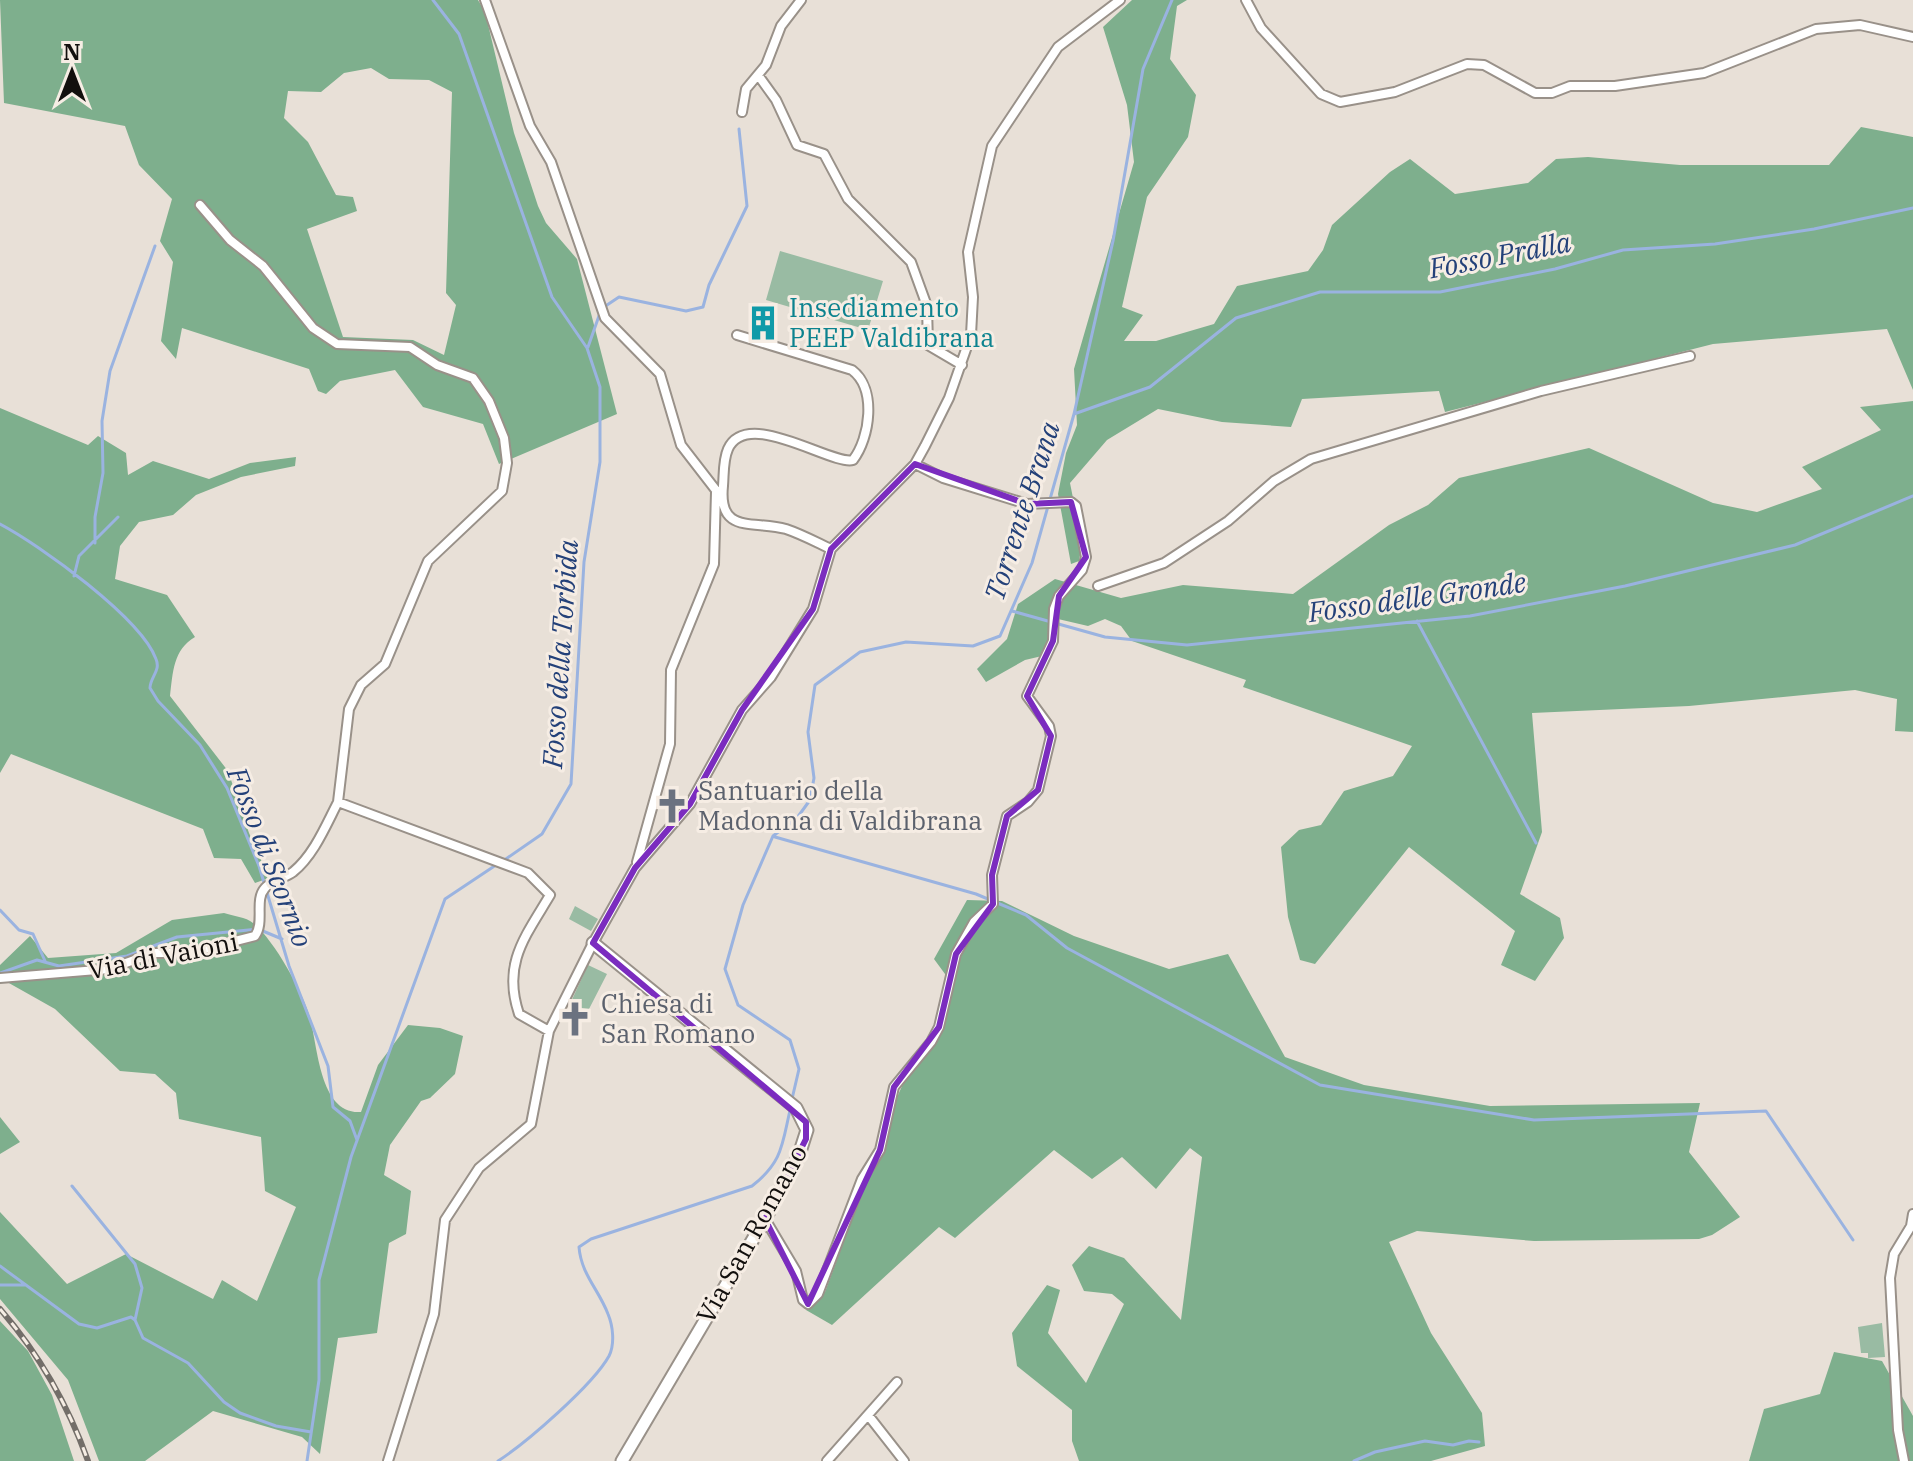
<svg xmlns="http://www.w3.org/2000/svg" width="1913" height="1461" font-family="'IBM Plex Serif',serif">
	<rect width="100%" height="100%" fill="#e8e0d7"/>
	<!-- green -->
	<path fill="#99bba3" d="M780 251 883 281 868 330 766 300Z
		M575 906 598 919 591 931 569 919Z
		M588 965 607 974 589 1009 569 1006Z
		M1882 1323 1885 1357 1868 1358V1353H1861L1858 1327Z"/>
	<!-- forest -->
	<path fill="#7eaf8d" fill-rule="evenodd" d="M0 0H478L485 12 514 133 538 206 546 223 577 259 617 414 499 464 483 424 423 407 395 370 340 381 326 394 318 391 309 369 182 328 176 359 161 341 173 262 160 241 172 199 139 165 125 126 4 103ZM371 68 389 79 429 80 452 92 446 293 456 305 444 355 413 340 343 337 307 229 357 211 353 197 336 195 308 142 284 118 288 91 321 92 344 73Z
		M1132 0H1187L1177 6 1170 59 1196 95 1188 137 1147 197 1122 307 1143 315 1124 341H1156L1214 324 1237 286 1308 271 1323 250 1332 225 1390 172 1410 159 1455 194 1528 183 1556 159 1588 157 1680 165H1829L1861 127 1913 137V390L1887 329 1713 344 1445 412 1439 391 1302 399 1291 427 1222 422 1158 409 1107 440 1070 483 1082 543 1079 561 1071 564 1058 494 1066 453 1077 425 1074 369 1134 162 1127 105 1103 27Z
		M1913 401V732L1895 731 1897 699 1855 690 1689 706 1532 713 1542 832 1520 894 1560 918 1564 938 1535 981 1501 965 1515 931 1409 847 1315 964 1300 960 1288 917 1281 847 1299 830 1321 825 1344 791 1393 776 1412 746 1243 687 1246 680 1132 641 1121 626 1105 619 1088 626 1058 619 1042 656 1025 660 986 682 977 669 1007 639 1018 604 1055 579 1121 598 1183 585 1293 594 1389 525 1428 505 1459 478 1589 448 1713 503 1757 512 1822 489 1802 467 1881 430 1860 407Z
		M0 408 88 445 98 436 126 453 128 475 153 461 209 479 250 463 296 457 295 466 241 477 196 495 173 515 139 522 120 546 115 579 167 595 195 637C173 650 173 672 170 696L228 771 249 833 269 878 255 883 241 859 214 858 203 829 11 754 0 773Z
		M967 900 1002 901 1074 936 1169 969 1228 954 1285 1057 1364 1085 1490 1106 1700 1103 1689 1152 1740 1217 1712 1235 1699 1239 1534 1241 1417 1231 1389 1242 1431 1333 1482 1413 1485 1446 1431 1461H1079L1072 1441V1410L1017 1366 1012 1333 1047 1285 1060 1290 1048 1333 1086 1383 1124 1304 1112 1294 1084 1291 1072 1265 1089 1246 1124 1258 1181 1320 1202 1157 1190 1148 1156 1189 1122 1157 1092 1179 1054 1150 955 1238 939 1227 832 1325 806 1310 825 1292 864 1187 886 1148 891 1111 902 1086 940 1031 950 989 945 974 934 959Z
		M224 913C233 916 246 917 253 923 274 940 303 992 310 1018 318 1048 320 1115 361 1112L378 1065 408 1025 440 1028 463 1036 455 1074 430 1098 421 1101 390 1145 384 1175 411 1191 406 1234 389 1243 377 1333 338 1338 320 1454 302 1437 213 1411 145 1461H99L68 1380 0 1299V1212L67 1284 126 1254 213 1299 222 1280 257 1301 296 1207 265 1191 261 1137 179 1119 176 1093 155 1074 120 1071 55 1009 0 978V965L30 936 48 958 116 953 172 920Z
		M0 1117 20 1142 0 1154Z
		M0 1321 28 1351 52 1395 74 1461H0Z
		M1834 1352 1882 1361 1913 1416V1461H1749L1764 1409 1820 1394Z"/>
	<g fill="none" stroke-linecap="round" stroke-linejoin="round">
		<!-- stream -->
		<path stroke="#9ab3e0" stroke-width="3" d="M433 0 459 34 552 297 587 348 600 387V462L584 562 571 784 542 834 503 861
			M604 307 619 297 686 311 703 307 709 285 747 206 739 129
			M588 347 600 313
			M1074 414 1150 387 1236 318 1320 292H1440L1555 269 1623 250 1715 244 1814 229 1913 208
			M0 524C40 545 141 618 156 659 161 671 150 677 150 688L158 701 200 745 227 788 259 866 289 966 328 1066 333 1107 350 1121 357 1140
			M95 543V517L103 473 102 421 110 371 155 246
			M74 576 79 556 118 517
			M1012 611 1105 637 1187 645 1470 616 1625 586 1795 545 1913 496
			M1417 621 1536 843
			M775 837 976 894 1026 915 1067 948 1320 1085 1534 1120 1766 1111 1853 1240
			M0 910 19 930 33 934 45 961
			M0 973 37 960 59 966 127 956 177 937 258 929 282 939
			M792 1099 799 1069 790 1040 738 1005 725 969 743 905 773 836 797 818 810 800 814 778 808 732 815 685 860 652 906 642 973 646 1000 636 1032 563 1074 414 1113 241 1143 69 1172 0
			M72 1186 135 1264 142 1288 135 1320 143 1338 188 1363 224 1402 240 1413 276 1426 311 1432
			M0 1266 79 1324 97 1328 131 1317 135 1320
			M0 1285H24
			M307 1461 319 1380V1280L351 1157 445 899 496 865
			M498 1461C526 1443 593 1385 609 1356 615 1344 613 1326 608 1314 599 1290 581 1274 579 1247L591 1239 752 1186C784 1161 782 1143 791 1106
			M1354 1461 1375 1452 1425 1441 1453 1445 1469 1441 1479 1442"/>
		<!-- street casing -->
		<g stroke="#999189" stroke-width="12">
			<path id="street" d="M485 0 530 126 551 162 605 318 660 374 681 445 722 498
				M1246 0 1261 28 1321 94 1340 102 1395 92 1467 64 1484 65 1535 93H1552L1570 86H1615L1704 73 1816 29 1860 25 1913 37
				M758 75 776 100 797 145 824 154 848 199 911 262 927 306 928 345 962 365
				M742 112 746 89 766 65 781 26 801 0
				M200 205 230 240 263 266 313 328 337 344 410 347 437 365 473 378 489 401 504 438 507 463 502 491 428 561 385 664 361 685 349 709 338 802
				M737 335 852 370C877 389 870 438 853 460 832 466 747 407 728 449 723 460 724 474 723 486 718 535 754 520 786 529 801 534 816 542 831 549
				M1098 586 1164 563 1228 521 1274 481 1311 459 1541 391 1690 356
				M637 862 670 744 671 670 714 564 716 492
				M0 978 109 969 154 953H188L255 936C265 922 254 900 265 888 272 880 285 878 293 872 314 855 326 825 338 802L528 873 550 895C525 937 502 964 519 1014L549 1031
				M765 1219 796 1271 803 1300 808 1304 818 1294 862 1179 880 1150 894 1087 931 1042 939 1027 956 954 974 922 993 904 992 875 1007 816 1028 802 1038 790 1051 736 1049 726 1027 696 1053 641 1054 609 1059 596 1082 570 1086 557 1076 506 1071 502 1027 504 943 478 915 464
				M868 1415 904 1461
				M388 1461 434 1314 445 1220 479 1168 531 1124 549 1031 593 943 635 868 690 804 742 710 771 677 813 609 831 549 915 464 925 446 949 398 971 335 973 297 968 252 992 146 1058 47 1120 0
				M827 1461 897 1382
				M1904 1461 1898 1430 1890 1278 1894 1254 1911 1226 1913 1214"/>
		</g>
		<!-- secondary casing -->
		<g stroke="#999189" stroke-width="15">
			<path id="secondary" d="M593 943 796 1108 807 1130 799 1155 765 1219 622 1461"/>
		</g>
		<!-- street -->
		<use href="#street" stroke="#fff" stroke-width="8"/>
		<!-- secondary -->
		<use href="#secondary" stroke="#fff" stroke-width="11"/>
		<!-- rail casing -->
		<g stroke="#736e69" stroke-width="6">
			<path id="rail" d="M0 1309C39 1354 68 1405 88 1461"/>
		</g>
		<!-- rail -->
		<use href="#rail" stroke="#f6ede4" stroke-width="3" stroke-dasharray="9" stroke-linecap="butt"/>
	</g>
	<!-- marked area -->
	<path fill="none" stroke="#7b2cbf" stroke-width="6" stroke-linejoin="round" d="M915 464 1027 504 1071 502 1086 557 1059 596 1053 641 1027 696 1051 736 1038 790 1007 816 992 875 993 904 956 954 939 1027 894 1087 880 1150 808 1304 765 1219 806 1139V1122L593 943 635 868 690 804 742 710 813 609 831 549Z"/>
	<!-- icons -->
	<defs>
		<g id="building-bare" transform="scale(2.76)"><path d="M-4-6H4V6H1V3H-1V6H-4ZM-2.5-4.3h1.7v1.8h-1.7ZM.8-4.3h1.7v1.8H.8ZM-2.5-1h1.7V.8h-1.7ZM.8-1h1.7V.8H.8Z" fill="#0f9aa8" stroke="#f6ede4" stroke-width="2.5" paint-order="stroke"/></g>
		<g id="church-bare" transform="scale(2.76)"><path d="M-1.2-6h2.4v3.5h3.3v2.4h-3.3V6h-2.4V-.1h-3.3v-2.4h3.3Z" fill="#6b7280" stroke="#f6ede4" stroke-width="2.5" paint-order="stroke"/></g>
	</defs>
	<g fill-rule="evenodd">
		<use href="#building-bare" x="763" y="323"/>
		<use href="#church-bare" x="672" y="806"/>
		<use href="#church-bare" x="575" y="1019"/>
	</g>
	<g text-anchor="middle" stroke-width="6" stroke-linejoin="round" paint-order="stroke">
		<!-- culture labels -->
		<g font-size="26" fill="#0d838f" stroke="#f6ede4" text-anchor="start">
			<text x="789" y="317">Insediamento<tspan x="789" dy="30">PEEP Valdibrana</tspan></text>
		</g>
		<!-- worship labels -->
		<g font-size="26" fill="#5b616d" stroke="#f6ede4" text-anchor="start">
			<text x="698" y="800">Santuario della<tspan x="698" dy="30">Madonna di Valdibrana</tspan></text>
			<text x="601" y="1013">Chiesa di<tspan x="601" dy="30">San Romano</tspan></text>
		</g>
		<!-- street labels -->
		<g font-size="26" fill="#120f0d" stroke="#f6ede4">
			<text transform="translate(163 956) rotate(-11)" y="9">Via di Vaioni</text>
			<text transform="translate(752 1234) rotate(-61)" y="9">Via San Romano</text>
		</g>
		<!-- water labels -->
		<g font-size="28" font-style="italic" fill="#244179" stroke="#f6ede4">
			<text transform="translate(1500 255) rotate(-11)" y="10">Fosso Pralla</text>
			<text transform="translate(1022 511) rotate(-72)" y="10">Torrente Brana</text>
			<text transform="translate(1417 597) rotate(-8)" y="10">Fosso delle Gronde</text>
			<text transform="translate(560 654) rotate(-86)" y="10">Fosso della Torbida</text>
			<text transform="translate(270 857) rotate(69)" y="10">Fosso di Scornio</text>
		</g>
	</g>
	<!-- north arrow -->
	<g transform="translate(72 72)" stroke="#f6ede4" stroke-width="6" paint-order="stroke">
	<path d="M0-6L14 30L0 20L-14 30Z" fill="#120f0d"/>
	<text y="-12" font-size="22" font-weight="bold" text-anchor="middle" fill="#120f0d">N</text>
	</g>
</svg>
